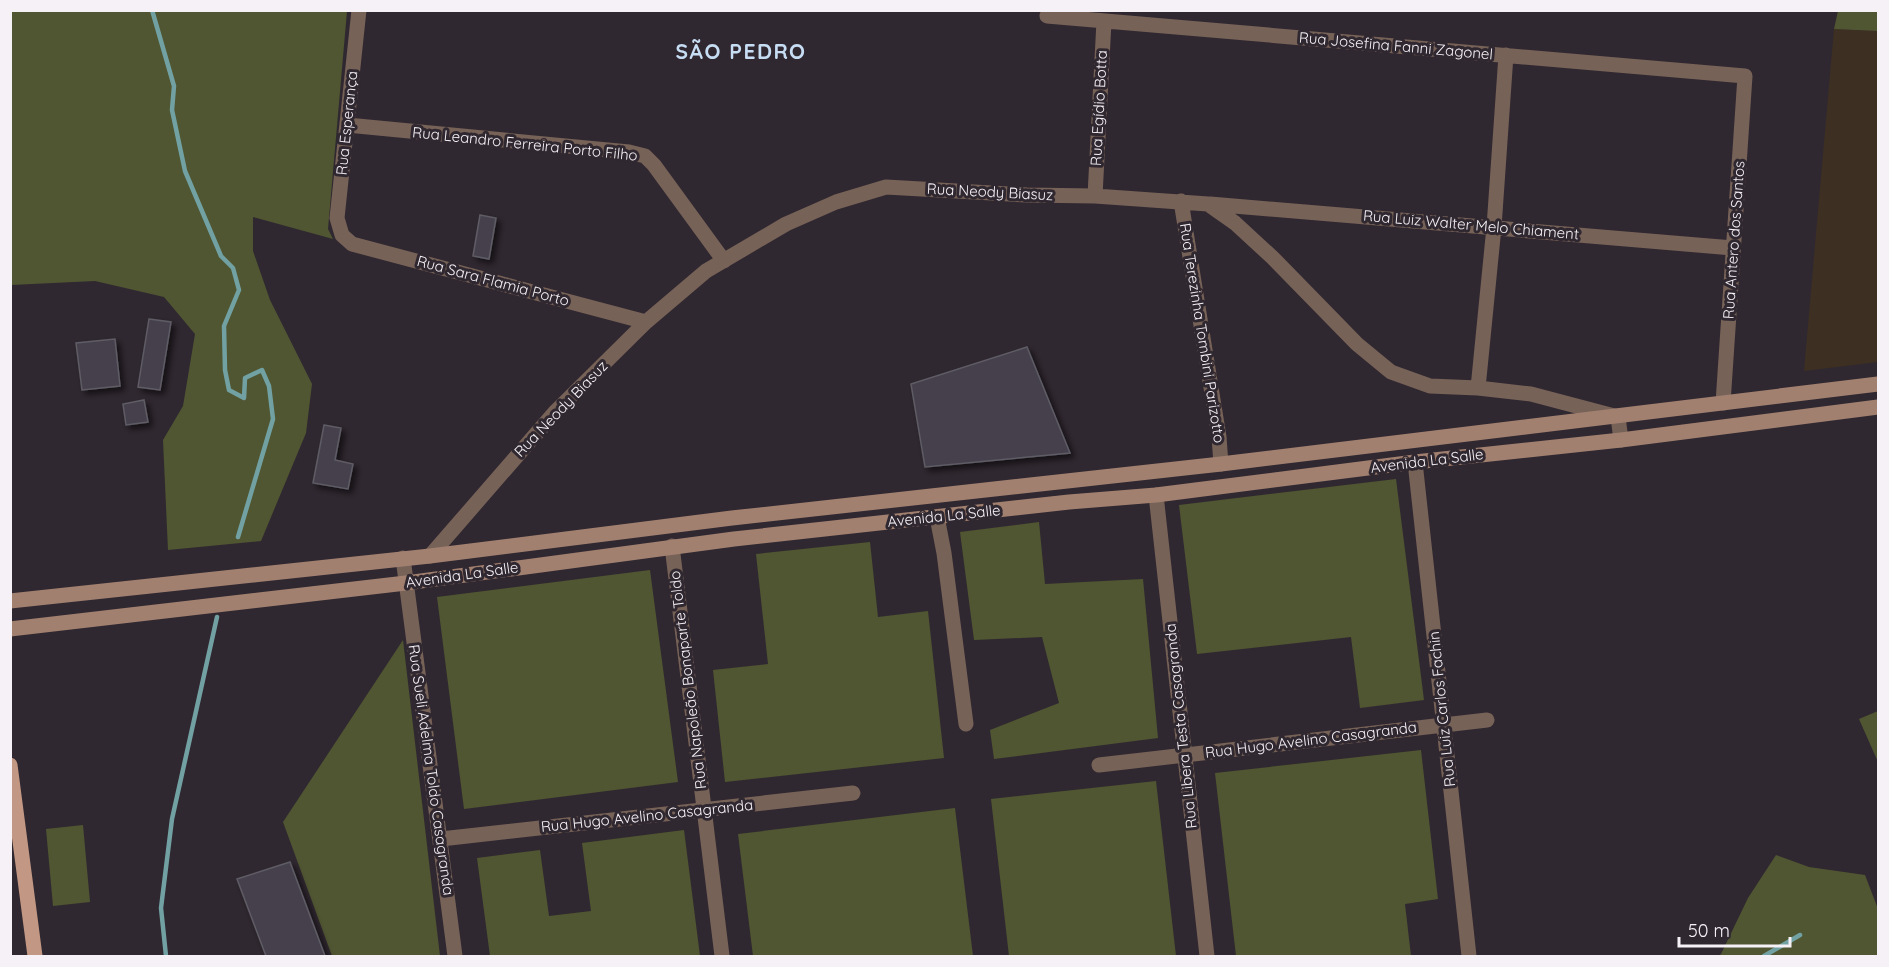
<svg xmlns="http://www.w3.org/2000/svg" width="1889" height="967" font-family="Quicksand,sans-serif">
	<defs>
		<filter id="shadow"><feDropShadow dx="4" dy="4" stdDeviation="3" flood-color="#0009"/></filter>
	</defs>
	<rect width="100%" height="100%" fill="#302830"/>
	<!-- industrial -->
	<path fill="#3d3022" d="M1834 29 1878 31V362L1804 371Z"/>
	<!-- green -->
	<path fill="#505632" d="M11 10 347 11 328 229 333 239 253 217V251L270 300 312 384 306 433 261 541 168 550 163 440 183 406 195 334 164 297 95 281 11 285Z
		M1838 11H1878V31L1834 29Z
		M1396 479 1424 700 1360 708 1351 637 1197 654 1179 505Z
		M1039 522 1045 584 1143 579 1158 738 994 759 990 730 1059 703 1042 637 974 640 960 532Z
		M870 542 878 617 928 611 944 758 725 782 713 670 768 664 756 554Z
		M650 570 678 782 464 809 437 597Z
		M403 640 440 956H332L283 822Z
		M1878 711V762L1859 719Z
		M1421 750 1438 899 1405 904 1411 956H1236L1215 773Z
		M1156 781 1176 956H1009L991 799Z
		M955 808 973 956H753L738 834Z
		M83 825 90 902 53 906 46 829Z
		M684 830 700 956H490L477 858 540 850 549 916 591 911 582 843Z
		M1776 855 1809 867 1865 875 1878 909V956H1718L1721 954 1748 898Z"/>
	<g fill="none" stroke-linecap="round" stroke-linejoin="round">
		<!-- stream -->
		<path stroke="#72a1a3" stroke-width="4.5" d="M152 10 174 86 172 110 185 171 221 256 233 268 239 290 224 326 225 370 229 390 244 398 245 378 262 370 269 386 273 419 238 537
			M166 956 161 908 172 819 217 617
			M1764 956 1800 935"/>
	</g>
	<!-- building -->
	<path fill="#45414c" stroke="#5f5c66" stroke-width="1.5" filter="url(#shadow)" d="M480 215 496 218 489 259 473 256Z
		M149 319 171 322 160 390 138 387Z
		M115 339 120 386 82 390 76 343Z
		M1027 347 1070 453 925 467 911 384Z
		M144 400 148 422 126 425 123 404Z
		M324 425 341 428 335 460 353 464 348 489 313 483Z
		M290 862 325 956H266L237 879Z"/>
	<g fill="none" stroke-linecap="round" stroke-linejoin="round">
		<!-- street -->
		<path stroke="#776258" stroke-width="15" d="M359 10 337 218 342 235 352 244 646 322
			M1047 16 1745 76 1723 403
			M347 125 629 152 645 156 654 165 724 261
			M1095 196 1104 21
			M1181 201 1219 437 1221 464
			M1210 204 1733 248
			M1478 388 1494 227 1506 55
			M1415 462 1469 956
			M1156 495 1207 956
			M937 517 944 553 966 724
			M672 546 722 956
			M430 556 556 411 646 322 706 271 786 224 836 202 886 187 1027 195 1095 196 1208 204 1235 223 1273 258 1357 344 1391 372 1430 386 1478 388 1531 394 1618 417 1621 440
			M403 558 455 956
			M1099 765 1487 720
			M441 839 853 793"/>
		<!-- secondary -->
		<path stroke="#a28070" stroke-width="15" d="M10 601 430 556 732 518 1221 464 1878 384
			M10 629 406 583 734 539 1069 502 1156 495 1415 462 1621 440 1878 407"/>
		<!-- primary -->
		<path stroke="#c29783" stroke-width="15" d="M10 765 35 956"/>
	</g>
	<g text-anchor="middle" stroke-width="6" stroke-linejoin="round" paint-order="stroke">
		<!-- street labels -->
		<g font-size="15" fill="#f6f1f7" stroke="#302830">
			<text transform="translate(1396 46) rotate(5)" y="5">Rua Josefina Fanni Zagonel</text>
			<text transform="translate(1099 108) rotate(-87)" y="5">Rua Egídio Botta</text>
			<text transform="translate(347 123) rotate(-84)" y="5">Rua Esperança</text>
			<text transform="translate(525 144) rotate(6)" y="5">Rua Leandro Ferreira Porto Filho</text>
			<text transform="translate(990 192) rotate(3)" y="5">Rua Neody Biasuz</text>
			<text transform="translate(1471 225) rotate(5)" y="5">Rua Luiz Walter Melo Chiament</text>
			<text transform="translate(1734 240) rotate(-86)" y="5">Rua Antero dos Santos</text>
			<text transform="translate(493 281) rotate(15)" y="5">Rua Sara Flamia Porto</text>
			<text transform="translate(1202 333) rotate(81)" y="5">Rua Terezinha Tombini Parizotto</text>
			<text transform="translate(561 409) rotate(-46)" y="5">Rua Neody Biasuz</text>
			<text transform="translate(1427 461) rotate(-7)" y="5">Avenida La Salle</text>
			<text transform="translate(944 516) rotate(-6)" y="5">Avenida La Salle</text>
			<text transform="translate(462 575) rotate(-8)" y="5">Avenida La Salle</text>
			<text transform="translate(688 680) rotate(-97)" y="5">Rua Napoleão Bonaparte Toldo</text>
			<text transform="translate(1442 709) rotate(-96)" y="5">Rua Luiz Carlos Fachin</text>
			<text transform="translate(1181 726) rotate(-96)" y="5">Rua Libera Testa Casagranda</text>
			<text transform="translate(1311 740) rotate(-7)" y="5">Rua Hugo Avelino Casagranda</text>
			<text transform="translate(431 770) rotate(82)" y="5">Rua Sueli Adelma Toldo Casagranda</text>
			<text transform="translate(647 816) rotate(-6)" y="5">Rua Hugo Avelino Casagranda</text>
		</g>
		<!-- district labels -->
		<g font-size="21" font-weight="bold" letter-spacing="1.5" fill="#c6ddf4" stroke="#302830">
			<text x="741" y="59">SÃO PEDRO</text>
		</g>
	</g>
	<!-- border -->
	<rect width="1889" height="967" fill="none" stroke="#f6f1f7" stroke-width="24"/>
	<!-- scale -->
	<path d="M1679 937v9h111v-9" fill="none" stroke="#f6f1f7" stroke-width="3"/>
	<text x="1688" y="937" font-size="18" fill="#f6f1f7" stroke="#302830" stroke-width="4.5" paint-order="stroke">50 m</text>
</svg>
